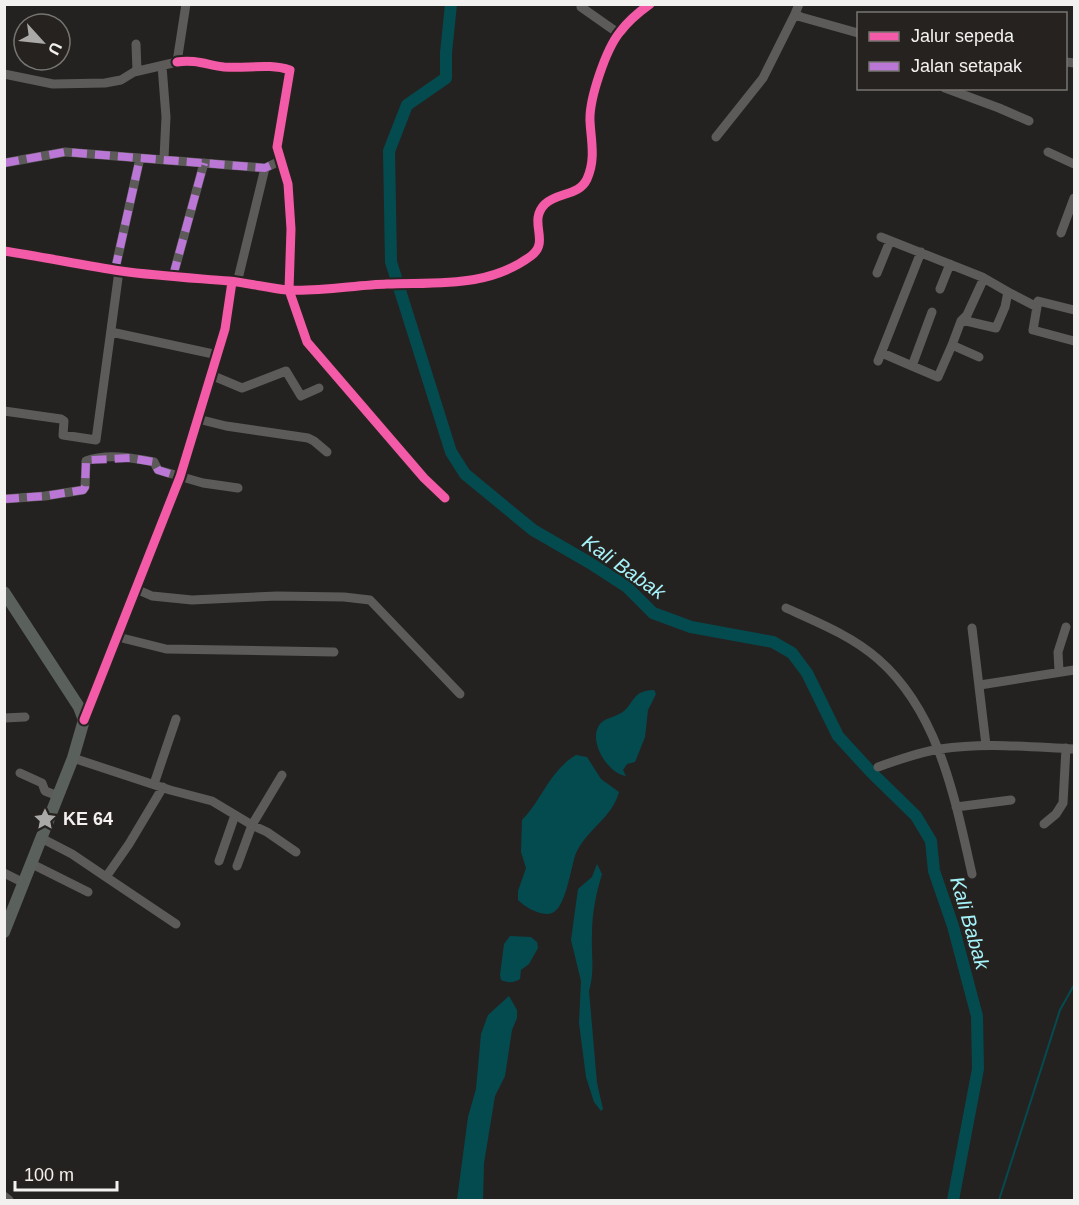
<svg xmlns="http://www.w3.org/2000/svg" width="1079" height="1205" font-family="Arial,sans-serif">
	<rect width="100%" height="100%" fill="#242220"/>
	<!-- water -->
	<path fill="#044b50" d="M654 690 656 694 648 710 645 737 635 762 627 764 623 770 626 776C608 774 587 740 600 724 606 717 617 717 624 711 630 706 633 697 640 693 644 691 649 690 654 690Z
		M576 755 587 757 601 779 619 792C612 818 587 829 576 853 571 866 566 908 552 913 541 917 525 907 518 900V891L526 868 521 852 522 820C542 800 550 770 576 755Z
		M597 864 602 874C596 894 592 913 592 934 591 954 595 971 589 991L597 1083 603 1109 601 1111 594 1102 586 1077 579 1023 581 981 571 940 578 889 592 877Z
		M510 936 531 937 537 942 538 948 529 964 521 970 520 979C514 983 508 983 501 980L500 975 504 944Z
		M509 996 517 1010V1018L512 1030 505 1076 495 1096 484 1163 483 1200H457L468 1117 476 1089 481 1034 488 1015Z"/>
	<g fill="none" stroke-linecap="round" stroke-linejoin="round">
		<!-- stream -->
		<path stroke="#044b50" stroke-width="2" d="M999 1200 1060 1010 1074 985"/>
		<!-- river -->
		<path stroke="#044b50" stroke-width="12" d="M451 4 446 53V78L407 105 389 151 391 262 451 452 465 474 533 530 590 563 627 587 653 613 691 627 773 642 792 653 807 673 838 736 871 772 916 816 931 841 934 871 953 926 977 1016 978 1069 953 1200"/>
		<!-- minor -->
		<path stroke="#5c5b5a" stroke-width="9" d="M799 4 795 14 801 17 858 33
			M581 7 618 33
			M136 44 137 71
			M177 62C194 59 208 65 224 67 246 69 269 63 290 70L277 147 288 184 291 229 289 290 307 342 424 478 445 498
			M1066 62 1074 63
			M162 66 166 117 164 158
			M4 74 53 84 105 83 121 80 134 72 177 62 186 4
			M945 88 999 108 1029 121
			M716 137 763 78 795 14
			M1048 152 1074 164
			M4 163 65 152 265 168 280 161
			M1061 233 1074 198
			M881 237 982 277 1008 292
			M4 251C43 257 82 265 121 271 157 276 193 278 229 281 248 283 268 288 287 290 317 292 356 285 387 284 437 282 488 288 531 256 551 241 527 222 545 204 558 192 579 196 587 179 596 159 591 141 590 121 589 99 606 49 620 32 628 21 639 12 650 4
			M115 270 140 158
			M877 273 890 241
			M173 276 204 163
			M237 283 265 168
			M940 289 950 264
			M1074 310 1038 301 1033 330 1074 341
			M932 312 912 366 938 377 952 345
			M962 320 996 328 1005 307 1008 292 1037 307
			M111 332 218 355
			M882 353 912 366
			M979 357 952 345 961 321 967 315 984 278
			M878 361 921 252
			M211 375 242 388 286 371 301 396 319 388
			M4 411 61 419 64 421 63 435 96 440 119 271
			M198 419 226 426 308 438 314 441 327 452
			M4 499 45 496 83 490 85 487 86 461C107 453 133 458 154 462L158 470 203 483 238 488
			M136 589 152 596 192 600 277 596 344 597 370 600 460 694
			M786 608C817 622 852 636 878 659 939 712 955 799 972 874
			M972 628 986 745
			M118 637 166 649 334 652
			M1059 671 1058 652 1066 627
			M980 685 1074 670
			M4 718 25 717
			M84 720 180 477 225 329 232 282
			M73 758 170 790 212 801 252 825 282 775
			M878 767C898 760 919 752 940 749 985 742 1030 747 1074 749
			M20 773 42 783 45 791 58 796
			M154 784 176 719
			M956 807 1011 800
			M1044 824 1056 814 1063 803 1066 748
			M43 839 72 854 106 877 129 844 163 787
			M219 861 235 815
			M32 864 88 892
			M237 866 252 825 267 832 296 852
			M4 873 24 883
			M106 877 176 924
			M4 1196 9 1200"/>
		<!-- major -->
		<path stroke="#5a615c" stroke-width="12" d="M4 592 79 707 84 720 73 758 4 932"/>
		<!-- quiet -->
		<path stroke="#ba77d6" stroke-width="8" stroke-dasharray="15 8" stroke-linecap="butt" d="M4 163 65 152 265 168 280 161
			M115 270 140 158
			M173 276 204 163
			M4 499 45 496 83 490 85 487 86 461 89 460 130 458 154 462 158 470 180 477"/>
		<!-- cycleway casing -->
		<g stroke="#25221f" stroke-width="13">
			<path id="cycleway" d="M177 62C194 59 208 65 224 67 246 69 269 63 290 70L277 147 288 184 291 229 289 290 307 342 424 478 445 498
				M4 251C43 257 82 265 121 271 157 276 193 278 229 281 248 283 268 288 287 290 317 292 356 285 387 284 437 282 488 288 531 256 551 241 527 222 545 204 558 192 579 196 587 179 596 159 591 141 590 121 589 99 606 49 620 32 628 21 639 12 650 4
				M84 720 180 477 225 329 232 282"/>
		</g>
		<!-- cycleway -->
		<use href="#cycleway" stroke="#f35aa7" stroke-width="9"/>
	</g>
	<!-- icons -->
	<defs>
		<g id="sight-bare" transform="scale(1.8)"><path d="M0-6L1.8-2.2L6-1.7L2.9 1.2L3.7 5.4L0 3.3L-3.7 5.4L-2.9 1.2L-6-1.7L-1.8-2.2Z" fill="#aba9a7" stroke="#25221f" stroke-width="2.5" paint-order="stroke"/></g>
	</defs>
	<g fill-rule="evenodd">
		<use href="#sight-bare" x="45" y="819"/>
	</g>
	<g text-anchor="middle" stroke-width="4.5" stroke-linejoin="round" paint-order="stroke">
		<!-- poi labels -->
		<g font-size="18" font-weight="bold" fill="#f3f1ef" stroke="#25221f" text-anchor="start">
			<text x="63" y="825">KE 64</text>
		</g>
		<!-- water labels -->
		<g font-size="20" font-style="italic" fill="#a4f2fa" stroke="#25221f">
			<text transform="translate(624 567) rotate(35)" y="7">Kali Babak</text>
			<text transform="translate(970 923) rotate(74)" y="7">Kali Babak</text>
		</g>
	</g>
	<!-- border -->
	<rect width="1079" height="1205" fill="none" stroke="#f3f1ef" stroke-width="12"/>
	<!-- legend -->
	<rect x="857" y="12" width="210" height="78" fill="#25221f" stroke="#777572" stroke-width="1.5"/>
	<rect x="869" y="32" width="30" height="9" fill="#f35aa7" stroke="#777572" stroke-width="1.5"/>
	<text x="911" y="42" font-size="18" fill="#f3f1ef">Jalur sepeda</text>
	<rect x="869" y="62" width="30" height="9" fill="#ba77d6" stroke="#777572" stroke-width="1.5"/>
	<text x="911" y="72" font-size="18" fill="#f3f1ef">Jalan setapak</text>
	<!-- north arrow -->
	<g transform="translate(42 42) rotate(117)"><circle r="28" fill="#25221f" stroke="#777572" stroke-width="1.5"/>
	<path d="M0-4.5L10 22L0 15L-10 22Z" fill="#aba9a7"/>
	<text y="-9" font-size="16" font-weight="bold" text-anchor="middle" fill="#f3f1ef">U</text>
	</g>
	<!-- scale -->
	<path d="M15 1181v9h102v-9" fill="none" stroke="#f3f1ef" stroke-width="3"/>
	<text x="24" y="1181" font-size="18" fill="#f3f1ef" stroke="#25221f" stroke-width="4.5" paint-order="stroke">100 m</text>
</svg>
